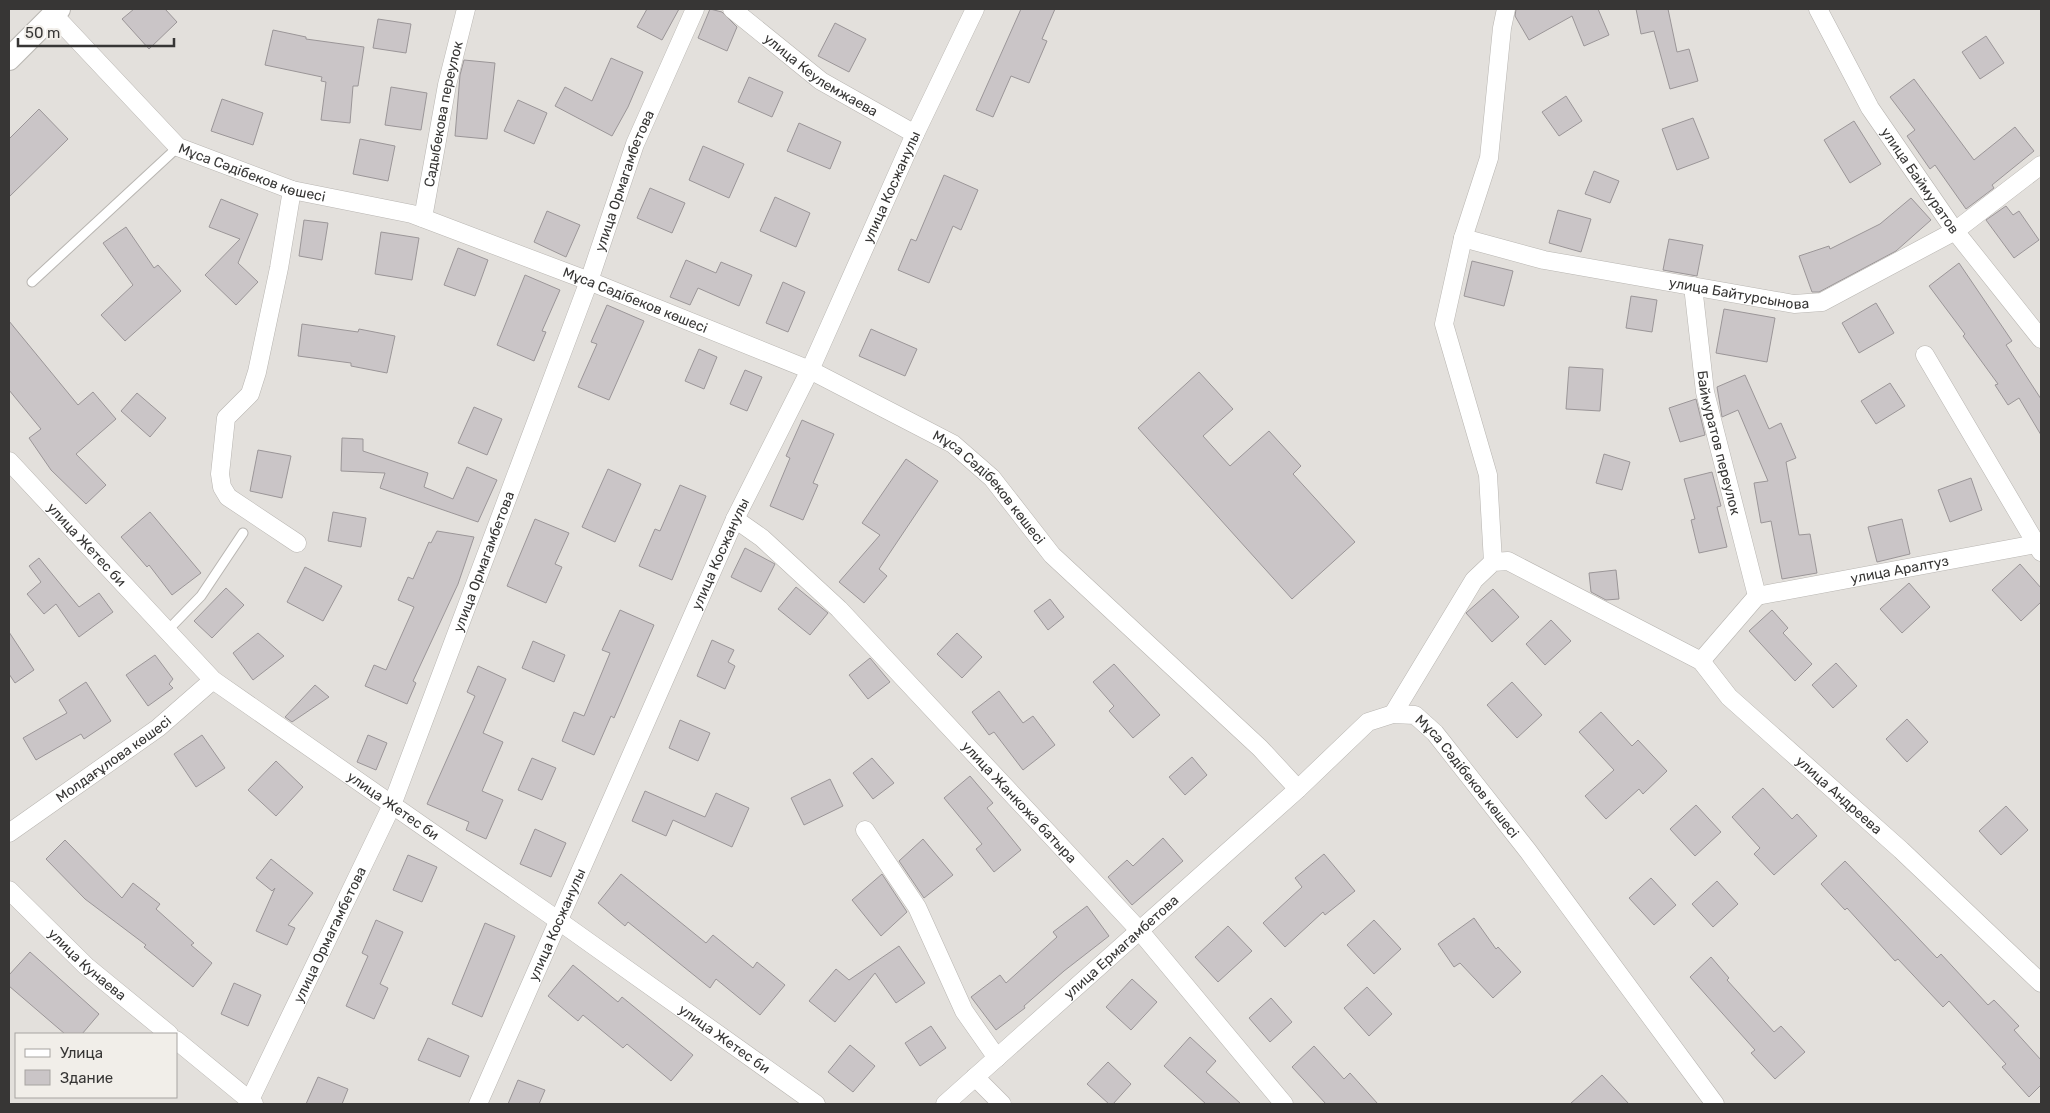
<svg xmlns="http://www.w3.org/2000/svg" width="2050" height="1113" font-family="Rubik,sans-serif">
	<rect width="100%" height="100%" fill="#e3e0dc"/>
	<!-- building -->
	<path fill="#cac5c7" stroke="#9b9698" d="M134 9H165L177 22 149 49 122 19Z
		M647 9H679L662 40 637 27Z
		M710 9 722 12 737 27 727 51 698 38Z
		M1021 9H1055L1042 39 1047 41 1029 83 1011 76 993 117 976 110Z
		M1516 9H1598L1609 35 1584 46 1572 16 1529 40 1515 16Z
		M1636 9H1668L1677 52 1689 49 1698 81 1670 89 1654 31 1641 34Z
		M378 19 411 24 406 53 373 48Z
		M835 23 866 39 849 72 818 56Z
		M273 30 306 37V39L364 47 358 86H353L350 123 321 120 326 82 321 81 322 77 265 65Z
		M1986 36 2004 63 1980 79 1962 52Z
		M611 58 643 72 628 107 612 136 555 106 565 87 592 101Z
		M464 60 495 63 487 139 455 136 460 75Z
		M749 77 783 92 772 117 738 102Z
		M1914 79 1974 160 2015 127 2034 151 1992 185 1994 188 1966 209 1935 165 1930 169 1907 136 1915 130 1890 97Z
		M391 87 427 93 421 130 385 125Z
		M1566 96 1582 121 1559 136 1542 112Z
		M222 99 263 113 253 145 211 131Z
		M518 100 547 113 534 144 504 131Z
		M39 109 68 139 9 197V139Z
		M1693 118 1709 158 1677 170 1662 129Z
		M1854 121 1881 164 1850 183 1824 140Z
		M799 123 841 142 830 169 787 151Z
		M360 139 395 146 388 181 353 174Z
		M703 146 744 164 729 198 689 180Z
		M1594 171 1619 181 1610 203 1585 194Z
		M944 175 978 190 961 230 953 226 929 283 898 270 911 239 916 241Z
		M650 188 685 203 672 233 637 218Z
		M775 197 810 213 796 247 760 231Z
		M1911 198 1931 220 1896 251 1819 292H1812L1799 256 1829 246 1830 249 1880 224Z
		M221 199 258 214 238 263 258 282 236 305 205 275 240 239 209 227Z
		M2006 206 2013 215 2019 211 2039 240 2014 258 1986 220Z
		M1558 210 1591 219 1581 252 1549 243Z
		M547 211 580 225 566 257 534 242Z
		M304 220 328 223 322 260 299 256Z
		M126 227 154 268 158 265 181 291 125 341 101 315 133 285 103 243Z
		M381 232 419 238 412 280 375 274Z
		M1669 239 1703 245 1697 276 1663 270Z
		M458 248 488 260 475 296 444 285Z
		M686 260 716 273 721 262 752 275 739 306 698 288 690 305 670 297Z
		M1472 261 1513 271 1504 306 1464 296Z
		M1959 263 2012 341 2006 345 2041 399V435L2019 398 2008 405 1995 385 1998 384 1963 336 1965 334 1929 286Z
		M525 275 560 290 542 331 546 332 534 361 497 345Z
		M783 282 805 292 788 332 766 323Z
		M1631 296 1657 300 1652 332 1626 328Z
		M1876 303 1894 333 1859 353 1842 323Z
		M607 305 644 321 609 400 578 387 597 344 591 342Z
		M1724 309 1775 318 1767 362 1716 353Z
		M9 321 78 405 93 392 116 419 76 454 106 485 86 504 51 470 29 438 41 429 9 390Z
		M302 324 358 332 359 329 395 336 387 373 351 366V363L298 356Z
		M871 329 917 349 905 376 859 356Z
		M699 349 717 357 704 389 685 381Z
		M1569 367 1603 369 1600 411 1566 409Z
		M745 370 762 377 747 411 730 404Z
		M1199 372 1233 409 1203 436 1230 466 1269 431 1301 466 1293 474 1355 542 1292 599 1138 428Z
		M1745 375 1769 429 1781 423 1796 458 1786 462 1799 535 1810 534 1817 573 1782 579 1771 521 1761 523 1754 483 1768 481 1738 410 1722 417 1717 387Z
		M1890 383 1905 406 1876 424 1861 401Z
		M137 393 166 418 150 437 121 411Z
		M1696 399 1705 435 1680 442 1669 408Z
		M474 407 502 419 487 455 458 443Z
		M802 420 834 434 813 483 818 485 803 520 770 506 790 458 786 456Z
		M342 438 363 439V451L428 473 424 487 453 499 467 467 497 480 478 522 380 488 385 473 341 471Z
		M258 450 291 456 282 498 250 491Z
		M1604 454 1630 462 1622 490 1596 483Z
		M906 459 938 481 879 569 887 576 864 603 839 582 880 535 862 523Z
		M608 469 641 484 615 542 582 527Z
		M1712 472 1721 506 1717 507 1727 547 1699 553 1691 520 1695 519 1684 479Z
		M1971 478 1982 510 1950 522 1938 490Z
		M680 485 706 496 672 580 639 566 655 529 660 531Z
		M150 512 201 573 172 595 149 565 147 567 121 537Z
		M333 512 366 518 361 547 328 541Z
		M535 519 569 533 555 564 562 567 546 603 507 586Z
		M1902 519 1910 554 1877 562 1868 527Z
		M437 531 474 537 458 584 413 681 416 683 407 704 365 686 374 665 386 670 414 607 398 600 408 577 413 579 429 542 431 543Z
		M745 548 775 564 761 592 731 577Z
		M39 558 79 607 99 593 113 612 79 637 56 604 44 614 27 594 41 582 29 566Z
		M2020 564 2041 588V602L2021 621 1992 590Z
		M305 567 342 586 323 621 287 602Z
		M1616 570 1619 599 1606 600 1591 592 1589 573Z
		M1909 583 1930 607 1902 633 1880 609Z
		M796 587 828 613 810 635 778 609Z
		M226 588 244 605 212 638 194 621Z
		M1493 589 1519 617 1492 642 1466 613Z
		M1050 599 1064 617 1048 630 1034 611Z
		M620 610 654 625 614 718 611 716 594 755 562 741 574 712 584 716 610 653 602 650Z
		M1772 610 1788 628 1783 633 1812 664 1795 681 1749 631Z
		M1551 620 1571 641 1545 665 1526 644Z
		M9 632 34 670 15 683 9 674Z
		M258 633 284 656 253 680 233 653Z
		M957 633 982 657 962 678 937 654Z
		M712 640 734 650 728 662 735 666 725 689 697 676Z
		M533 641 565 655 554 682 522 668Z
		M155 655 173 679 169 684 173 688 148 706 126 675Z
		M870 658 890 682 868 699 849 675Z
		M1836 663 1857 686 1833 708 1812 685Z
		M1114 664 1160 715 1133 738 1109 711 1114 706 1093 682Z
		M478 666 506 679 483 733 503 742 482 791 503 800 486 839 466 830 469 822 427 804 475 696 467 692Z
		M86 682 111 721 84 739 81 734 36 760 23 738 67 713 59 700Z
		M1512 682 1542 715 1517 738 1487 705Z
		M315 685 329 697 292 722 285 717Z
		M999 691 1023 723 1033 716 1055 745 1023 770 994 732 989 735 972 712Z
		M1601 712 1632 746 1638 740 1667 771 1643 794 1639 789 1606 819 1585 796 1614 770 1579 732Z
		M1907 719 1928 742 1907 762 1886 739Z
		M680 720 710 733 698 761 669 748Z
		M202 735 225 768 196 787 174 754Z
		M368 735 387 743 376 770 357 762Z
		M1192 757 1207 775 1185 795 1169 777Z
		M532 758 556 768 542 800 518 790Z
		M872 758 894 783 873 799 853 773Z
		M276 761 303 787 276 816 248 790Z
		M970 776 993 803 987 808 1021 850 994 872 976 849 982 844 944 798Z
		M830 779 843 806 804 825 791 798Z
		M1763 788 1792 819 1797 814 1817 836 1774 875 1754 854 1760 848 1732 817Z
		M645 791 705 817 716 793 749 808 732 847 673 820 666 836 632 821Z
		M1696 805 1721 832 1695 856 1670 829Z
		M2006 806 2028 830 2001 855 1979 831Z
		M535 829 566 843 551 877 520 864Z
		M1163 838 1183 861 1132 905 1108 877 1127 860 1133 866Z
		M923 839 953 875 924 898 899 861Z
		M65 840 122 898 133 883 160 904 156 909 194 943 191 945 212 963 193 987 144 947 146 945 85 899 46 859Z
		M1324 854 1355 891 1325 915 1323 912 1285 947 1263 923 1302 887 1295 878Z
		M408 855 437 867 422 902 393 890Z
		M271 859 313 893 288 925 295 928 287 945 256 931 275 888 272 891 256 878Z
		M1845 861 1937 958 1941 954 1988 1005 1994 1000 2019 1026 2014 1030 2041 1060V1085L2029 1097 2002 1067 2006 1064 1949 1001 1943 1007 1898 959 1895 961 1847 908 1845 910 1821 884Z
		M621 874 706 943 713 935 753 968 757 962 785 985 760 1015 716 979 710 988 628 922 625 926 598 903Z
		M882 874 907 912 881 936 852 900Z
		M1651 878 1676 905 1654 925 1629 898Z
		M1717 881 1738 904 1713 927 1692 904Z
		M1087 906 1109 936 1064 971 1024 1006 1025 1008 996 1030 971 997 1000 975 1006 983 1057 937 1053 932Z
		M1474 918 1496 949 1498 947 1521 972 1493 998 1460 963 1454 967 1438 944Z
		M376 920 403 932 380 984 388 988 374 1019 346 1006 368 956 362 953Z
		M1374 920 1401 949 1374 974 1347 945Z
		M485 923 515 936 482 1017 452 1004Z
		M1228 926 1252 951 1218 982 1195 957Z
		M899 946 925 983 896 1003 875 973 835 1022 809 1001 836 969 849 980Z
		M30 952 99 1014 82 1034H65L9 986V975Z
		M1711 957 1729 978 1727 980 1774 1032 1781 1026 1805 1052 1775 1079 1751 1053 1755 1050 1690 977Z
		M573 965 618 1002 622 997 693 1055 671 1081 627 1044 623 1048 583 1015 578 1021 548 996Z
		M1132 979 1157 1002 1131 1030 1106 1007Z
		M234 983 261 995 248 1026 221 1014Z
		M1367 987 1392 1014 1369 1036 1344 1008Z
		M1271 998 1292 1022 1270 1042 1249 1018Z
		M931 1026 946 1048 920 1066 905 1043Z
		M1190 1037 1216 1061 1206 1072 1241 1104H1206L1164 1066Z
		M428 1038 469 1056 460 1077 418 1060Z
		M850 1045 875 1066 853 1092 828 1072Z
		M1314 1046 1344 1079 1350 1073 1378 1104H1326L1292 1067Z
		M1108 1062 1131 1084 1113 1104H1109L1087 1084Z
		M1602 1075 1629 1104H1570Z
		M318 1077 348 1089 342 1104H306Z
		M518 1080 545 1090 539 1104H508Z"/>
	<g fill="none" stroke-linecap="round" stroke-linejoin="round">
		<!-- service casing -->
		<g stroke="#b8b5b1" stroke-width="11">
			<path id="service" d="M32 282 178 147
				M167 631 201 596 243 533"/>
		</g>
		<!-- minor casing -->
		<g stroke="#b8b5b1" stroke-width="19">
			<g id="minor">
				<path id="s1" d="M732 9 821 81 915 134"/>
				<path id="s2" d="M1818 9 1870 108 1955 231 2041 339"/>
				<path id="s3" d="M53 14 178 147 292 190 412 214 589 281 810 370 953 444 992 478 1052 555 1260 748 1298 789"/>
				<path d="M292 190 279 268 257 372 250 394 226 418 220 474 222 487 228 497 297 543"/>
				<path id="s4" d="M423 218 447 85 466 9"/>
				<path id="s5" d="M1463 238 1544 260 1794 304 1822 302 1955 231 2041 165"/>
				<path id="s6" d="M1693 286 1705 392 1757 596"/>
				<path d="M1925 355 2041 552"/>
				<path id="s7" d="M9 461 213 680 559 921 816 1104"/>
				<path id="s8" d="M735 519 762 538 839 609 1139 930 1284 1104"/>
				<path d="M1493 562 1488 475 1444 324 1463 238 1489 158 1502 28 1506 9"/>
				<path id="s9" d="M1757 596 2041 543"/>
				<path d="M1701 661 1757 596"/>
				<path id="s10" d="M1393 714 1474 580 1493 562 1508 561 1701 661 1729 697 1901 850 2041 983"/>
				<path d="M865 830 917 907 964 1011 997 1058"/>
				<path id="s11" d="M9 833 158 728 213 680"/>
				<path id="s12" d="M9 890 86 966 169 1034"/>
				<path d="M176 1040 254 1104"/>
				<path d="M975 1077 1002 1104"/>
				<path id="s13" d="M248 1104 392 805 589 281 635 144 695 9"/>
				<path id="s14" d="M478 1104 735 519 810 370 915 134 975 9"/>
				<path id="s15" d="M945 1104 1298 789 1368 722 1393 714 1415 715 1435 733 1528 851 1715 1104"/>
			</g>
		</g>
		<!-- tertiary casing -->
		<g stroke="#b8b5b1" stroke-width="24">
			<path id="tertiary" d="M9 59 59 9"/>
		</g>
		<!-- service -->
		<use href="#service" stroke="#fff" stroke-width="9"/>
		<!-- minor -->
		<use href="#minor" stroke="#fff" stroke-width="18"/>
		<!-- tertiary -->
		<use href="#tertiary" stroke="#fff" stroke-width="22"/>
	</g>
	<g text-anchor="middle" stroke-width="5" stroke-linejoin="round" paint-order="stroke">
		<!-- street labels -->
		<g font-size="14" fill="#373635" stroke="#f1eee9">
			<text dy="5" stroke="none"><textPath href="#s1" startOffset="111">улица Кеулемжаева</textPath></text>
			<text dy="5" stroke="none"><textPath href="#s4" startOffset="106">Садыбекова переулок</textPath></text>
			<text dy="5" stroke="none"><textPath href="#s3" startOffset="261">Мұса Сәдібеков көшесі</textPath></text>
			<text dy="5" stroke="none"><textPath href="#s2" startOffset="200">улица Баймуратов</textPath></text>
			<text dy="5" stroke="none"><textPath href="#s13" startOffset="998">улица Ормагамбетова</textPath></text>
			<text dy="5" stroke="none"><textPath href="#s14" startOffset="1006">улица Косжанулы</textPath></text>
			<text dy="5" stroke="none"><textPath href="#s5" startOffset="282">улица Байтурсынова</textPath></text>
			<text dy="5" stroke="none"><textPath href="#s3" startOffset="666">Мұса Сәдібеков көшесі</textPath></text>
			<text dy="5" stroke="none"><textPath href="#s6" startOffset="159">Баймуратов переулок</textPath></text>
			<text dy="5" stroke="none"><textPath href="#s3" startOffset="1071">Мұса Сәдібеков көшесі</textPath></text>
			<text dy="5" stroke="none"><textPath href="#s7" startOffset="114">улица Жетес би</textPath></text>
			<text dy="5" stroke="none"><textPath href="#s14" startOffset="601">улица Косжанулы</textPath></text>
			<text dy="5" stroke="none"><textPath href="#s13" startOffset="592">улица Ормагамбетова</textPath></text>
			<text dy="5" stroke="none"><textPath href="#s9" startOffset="145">улица Аралтуз</textPath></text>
			<text dy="5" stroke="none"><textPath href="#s11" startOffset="128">Молдағұлова көшесі</textPath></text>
			<text dy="5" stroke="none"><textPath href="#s15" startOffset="699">Мұса Сәдібеков көшесі</textPath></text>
			<text dy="5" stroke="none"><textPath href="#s10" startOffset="608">улица Андреева</textPath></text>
			<text dy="5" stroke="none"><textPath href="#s8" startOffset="402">улица Жанкожа батыра</textPath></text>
			<text dy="5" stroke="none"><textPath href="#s7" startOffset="519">улица Жетес би</textPath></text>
			<text dy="5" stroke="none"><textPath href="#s14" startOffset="196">улица Косжанулы</textPath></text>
			<text dy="5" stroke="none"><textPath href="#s13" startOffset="188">улица Ормагамбетова</textPath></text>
			<text dy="5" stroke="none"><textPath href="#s15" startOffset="236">улица Ермагамбетова</textPath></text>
			<text dy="5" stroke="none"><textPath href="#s12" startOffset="108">улица Кунаева</textPath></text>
			<text dy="5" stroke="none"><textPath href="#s7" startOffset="924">улица Жетес би</textPath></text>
		</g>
	</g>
	<!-- border -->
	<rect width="2050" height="1113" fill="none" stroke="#373635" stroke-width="20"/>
	<!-- legend -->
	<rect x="15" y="1033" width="162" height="65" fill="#f1eee9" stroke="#a7a4a1"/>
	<rect x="25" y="1049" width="25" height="8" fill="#ffffff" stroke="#a7a4a1"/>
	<text x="60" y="1058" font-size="15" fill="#373635">Улица</text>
	<rect x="25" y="1070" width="25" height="15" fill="#cac5c7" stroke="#a7a4a1"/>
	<text x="60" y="1083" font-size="15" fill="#373635">Здание</text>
	<!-- scale -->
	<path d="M18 38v8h156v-8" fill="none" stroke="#373635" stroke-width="2.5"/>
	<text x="25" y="38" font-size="15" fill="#373635" stroke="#f1eee9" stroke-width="4" paint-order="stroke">50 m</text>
</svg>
